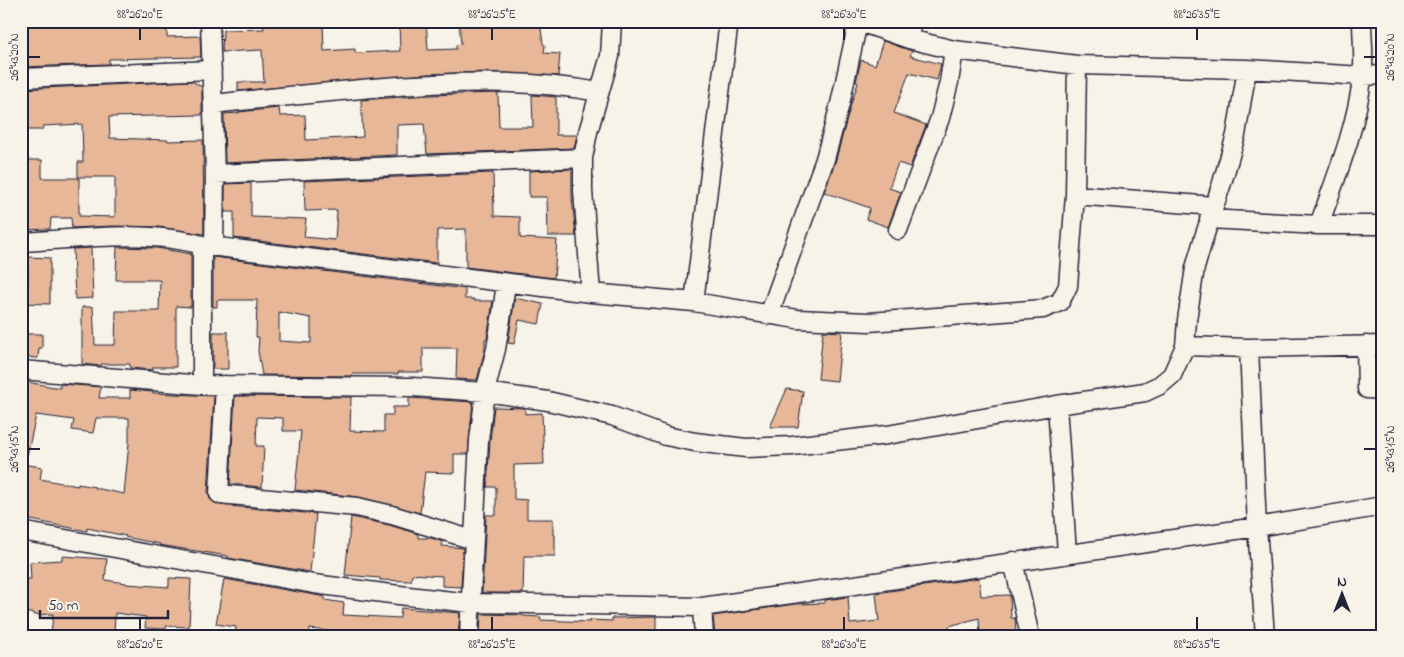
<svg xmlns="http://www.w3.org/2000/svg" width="1404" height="657" font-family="'Indie Flower',sans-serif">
	<rect width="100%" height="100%" fill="#f7f3e8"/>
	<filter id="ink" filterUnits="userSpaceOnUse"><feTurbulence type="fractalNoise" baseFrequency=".02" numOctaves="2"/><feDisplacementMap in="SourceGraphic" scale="10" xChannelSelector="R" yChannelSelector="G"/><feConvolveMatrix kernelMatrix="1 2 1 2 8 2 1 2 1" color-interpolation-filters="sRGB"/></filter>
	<g filter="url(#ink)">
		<!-- building -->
		<path fill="#e7b797" stroke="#22223b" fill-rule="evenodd" d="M26 21H134V28H167V37L200 36 201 57 109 59V64L21 67V37H25Z
			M263 21H323L324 51 355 49V53L400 51 399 21H426L428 50 456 49V45L461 44 459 21H540L543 44 545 45 544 53 560 54 558 76 486 72 428 74 238 91V82H264L262 50 222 52 223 30 264 29Z
			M883 41 912 51 910 56 941 64 937 80 909 73 894 113 926 125 910 167 898 163 889 188 901 192 888 227 866 219 870 208 824 192 835 163 851 104 858 83 856 82 861 60 875 65Z
			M192 81 202 87V115L109 117 110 138 168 140V141L203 140 204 234 159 227 112 226 72 228 71 218H51L50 229 21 230V160H42V178H79V216L115 217V177H78V162H83L82 124 43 126 42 130H21V89Z
			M498 93 499 127H533L532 95 556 97V135H577L574 148 427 154 424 124 397 125V155L225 163 224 114 239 113V112L279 108 280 116 305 115 306 140 363 137 361 100 429 95Z
			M572 169V198L576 236H548L547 197H529V171Z
			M493 173 494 216 520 217V238L557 240 554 278 466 267V229L437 230V263L234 238V212H225V184L251 183V217L306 219 304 237 335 240 337 210 305 211 304 181Z
			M117 247 157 248 191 254V307L176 306V367H153V370L130 368V364H101V366L82 364V307H93L95 345H115L116 311H159L160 280H116Z
			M91 248 93 298 75 299 73 249Z
			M28 257 50 258V304L21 303V285H28Z
			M213 257 465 289V299H474V301H493L487 339H485V350L477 380 456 379 457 348H423V372H398V374H352V376L262 375 258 351 259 337H256L257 300H217V307H213ZM279 312 311 318V343L279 341Z
			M515 298 543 304 539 324 519 320 514 344 508 343Z
			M823 331 842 332 837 381 818 379Z
			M213 332H228V369H213Z
			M21 334H42V348H39L38 358 21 357Z
			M21 381 60 388V384L101 387 99 398H130V390L153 392V393L214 396 208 493 210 499 218 505 316 514 310 572 228 558V556L159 545 160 544 125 537 126 536 87 528V531L21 518V464L42 467 40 479 78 486V484L95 487V488L124 494 129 443V418H96L93 433 72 430 74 420 36 415 27 456H21Z
			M787 389 803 391 798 427H770Z
			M235 396 351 397 350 431 384 432V415H393V407H409V398L473 402 468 454H454V473L425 472 420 513 359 497 295 490 301 431H283V418L257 417 256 446H264L262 487 230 484Z
			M494 407 525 408V414L542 413 544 464 514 465V499L527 500V519H553V535H555V556H524L523 593H482L486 515H496V487H487L490 441Z
			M351 517 389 525 418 534V538H431L443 542 442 546 463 548 461 587 442 586V576L412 574 411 581 380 580V578L345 575Z
			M62 556 107 559 105 580 126 583V584L169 587V578L191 579 189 627 166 626V629L145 628 146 617 115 613 114 636H51L53 614 34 615V613H21V579H31L30 562 62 560Z
			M979 578 981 596 1010 595 1011 618H1015L1016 636H980L979 618 949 626 951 636H715L713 616 795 604 825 603V600L848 597 850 624 879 621 876 593Z
			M224 579 315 595 325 597V600L344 603 343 615 400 618 401 608 460 613 458 636H348L349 633 310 629 309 636H235L236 627 216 624Z
			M481 614 523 615V616L541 617 540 620 590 622V620L612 621V618L656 617V636H480Z"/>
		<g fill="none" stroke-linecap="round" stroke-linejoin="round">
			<!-- minor casing -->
			<g stroke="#22223b" stroke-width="21">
				<path id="minor" d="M210 21 215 174 214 246
					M857 21 909 39 954 50 1077 65 1247 69 1363 76 1383 75
					M909 39 912 21
					M21 78 212 70
					M213 104C266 98 319 93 372 88 447 82 524 78 599 92
					M215 174 583 158
					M1075 195 1214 206
					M1209 219 1319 225H1383
					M1319 225C1336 177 1356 129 1362 79 1365 60 1362 40 1362 21
					M898 230 940 118 949 82 954 50
					M21 242C78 239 146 229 202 245L591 293 694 302 797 319 869 322 1043 309 1060 302 1068 286 1075 195 1077 65
					M202 245V385
					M591 293 583 191V158L588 132 610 56 612 21
					M694 302 729 21
					M769 315 825 159 840 104 858 22
					M1366 345 1367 389 1383 390
					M1185 346 1249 348 1383 345
					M1249 348 1257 527 1265 636
					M21 370 202 385 412 387 485 392 548 401 612 416 666 436 695 442 746 448 792 446 887 435 1057 405 1145 392 1160 385 1172 375 1185 346 1187 320 1195 268 1204 237 1222 183 1236 135 1247 69
					M225 385 219 494 357 507 392 515 473 540
					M1057 405 1067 553
					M21 531 314 584 399 595 470 603 702 607 1257 527 1383 506
					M1013 561 1030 636
					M702 607 704 636
					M469 636 479 440 485 392 496 349 502 313 506 283"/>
			</g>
			<!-- minor -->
			<use href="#minor" stroke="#f7f3e8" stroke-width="18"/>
		</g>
	</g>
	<!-- ticks -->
	<path fill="none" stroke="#22223b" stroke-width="2" d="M140 28V40M492 28V40M844 28V40M1197 28V40M28 57H40M1364 57H1376M28 449H40M1364 449H1376M140 617V630M492 617V630M844 617V630M1197 617V630"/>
	<!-- margin -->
	<rect width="1404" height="657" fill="none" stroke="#f7f3e8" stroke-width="55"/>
	<!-- north arrow -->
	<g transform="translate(1342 594)" stroke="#f7f3e8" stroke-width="4" paint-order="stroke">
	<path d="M0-4L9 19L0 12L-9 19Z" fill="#22223b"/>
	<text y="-8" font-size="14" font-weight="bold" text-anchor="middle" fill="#22223b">N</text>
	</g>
	<!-- scale -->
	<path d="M40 610v8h128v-8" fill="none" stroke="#22223b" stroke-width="2.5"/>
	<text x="48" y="610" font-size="15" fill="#22223b" stroke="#f7f3e8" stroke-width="4" paint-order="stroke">50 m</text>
	<rect x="28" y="28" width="1348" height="602" fill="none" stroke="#22223b" stroke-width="2"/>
	<g font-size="12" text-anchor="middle" fill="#22223b">
		<text x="140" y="18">88°26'20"E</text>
		<text x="492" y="18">88°26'25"E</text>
		<text x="844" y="18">88°26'30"E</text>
		<text x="1197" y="18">88°26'35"E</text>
		<text transform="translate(14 57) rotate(-90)" y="4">26°43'20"N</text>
		<text transform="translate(1390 57) rotate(-90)" y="4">26°43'20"N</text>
		<text transform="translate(14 449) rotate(-90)" y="4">26°43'15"N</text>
		<text transform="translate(1390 449) rotate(-90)" y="4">26°43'15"N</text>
		<text x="140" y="648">88°26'20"E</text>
		<text x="492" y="648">88°26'25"E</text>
		<text x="844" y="648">88°26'30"E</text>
		<text x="1197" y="648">88°26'35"E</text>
	</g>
</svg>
